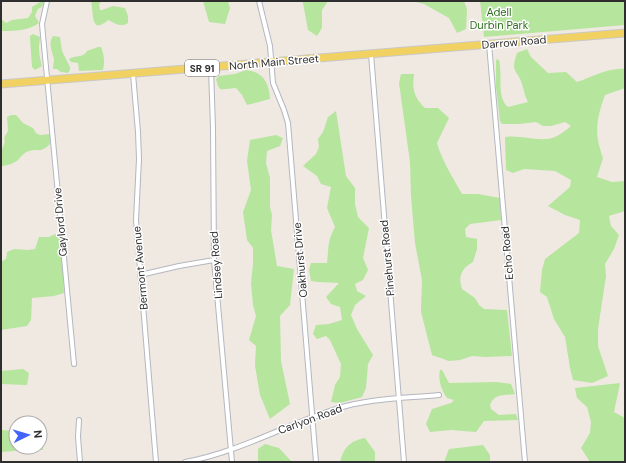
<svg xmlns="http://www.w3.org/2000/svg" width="626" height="463" font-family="'DM Sans',sans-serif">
	<rect width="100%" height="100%" fill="#efe9e1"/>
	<!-- green -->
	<path fill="#b6e59e" d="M91 1H102L99 4 100 10H102L113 6 125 8 128 16V23C120 28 115 23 108 20 90 36 94 12 91 1Z
		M203 1H228L230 8 225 24 209 22Z
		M301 1H328L322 10V28L317 36 308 30 303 3Z
		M412 1H464L467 9 466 29 457 33 449 18 424 4Z
		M480 1H625V25L484 37Z
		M40 2H44L42 7 38 9 35 16 39 23C27 31 15 31 1 31V19L6 23 12 20 28 18 32 12V7Z
		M33 34 40 37C40 41 39 43 39 47 39 53 40 60 42 66L35 70 32 67 30 38V36Z
		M53 36 60 37 62 51 70 67V70L68 73 61 72 57 69H53C53 66 54 62 54 59 52 51 48 44 53 36Z
		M98 47H101C104 55 105 61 103 70L79 71 78 63 71 62 69 59C76 55 83 58 87 51Z
		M527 49 531 57 548 73 566 72 577 82C592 77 609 67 625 69V88L605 95C596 120 594 133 603 158L597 177 612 182 625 181V211L609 216 611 226 619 235 614 249 605 264 606 276 598 329V346L608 376 592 383 573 380 570 368 565 337 554 319 547 297 540 292 542 270 545 259 579 233 580 220 565 215 548 206 570 187 571 180 555 171 524 169 513 173 506 170 505 137C519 135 532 140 546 139 555 139 564 132 571 126L565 122 551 126H543L536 122 519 124H502L500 121 496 87V61L497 59 499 60C503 75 496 97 508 107L528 102C525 97 524 90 522 84 517 68 510 74 517 53Z
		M246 70C263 72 269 82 270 99L247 105 242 95 236 88C230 88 225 90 220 89L218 86 216 79 219 76 235 74Z
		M401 74H414C412 90 414 97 425 108H438L449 118 437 143C442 161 453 178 462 194H478L500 198 501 220 470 224 465 229 466 237 477 239V249L473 262C461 269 458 276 462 289L475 298 479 305 484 309 507 310 512 356 485 357 472 356 460 360 449 361 432 355 421 312 422 280 415 243 411 196 410 162 399 83Z
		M336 111 346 176 355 188V204L358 217 369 228 363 258 368 270 363 280 355 284 357 291 366 296 355 305 351 315 357 329 373 355 368 364 366 388 362 397 340 403 331 402 335 385 340 377 341 364 330 340 326 336 317 339 313 334 316 325 329 324 342 320 340 307 331 304 326 297 339 283 318 282 311 281 309 270 311 263H327C329 248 327 241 335 227L327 208 331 187 321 184 317 176 303 166 316 154 319 147 318 139 323 132 328 117Z
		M11 115H16L23 123 33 128 36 133 40 135 50 134V144C40 154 39 148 29 151 25 152 21 156 19 159 15 163 7 166 1 166V153L5 141 4 138 8 131 7 117Z
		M276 135 283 138 280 146 267 151 266 163 270 178V207L272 215 271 230 277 266 294 269 290 305 280 316 281 361 290 404 270 419 260 395 255 366 256 346 249 340 256 316 253 305 251 283 253 264V248L247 240 243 212 251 190 247 161 250 140Z
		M55 234H58L61 241 64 293 54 296 32 298 31 320 27 326 1 330V262L6 259 7 252 14 249 28 250 35 249 39 237H49Z
		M23 369 29 373 27 385 1 384V371Z
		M440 370H442L449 383 496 382 511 384 515 394C503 396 495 393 490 405L491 409 499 415 516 414 518 420 484 421 476 432 451 430 430 432 426 424 432 409 451 403 454 400 447 398C441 389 438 380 440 370Z
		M620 383 614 412 625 418V462H590L581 448 590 433 591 422 587 407 577 398 575 388Z
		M40 425 43 450H26L2 452 1 462V430L16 431V447H40Z
		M365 438 375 452V462H340C344 447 350 441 365 438Z
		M265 444 279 448 292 462H258V449Z
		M483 445 490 455V462H444L449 449Z"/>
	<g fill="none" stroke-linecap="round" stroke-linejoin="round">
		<!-- minor casing -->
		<g stroke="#b4b7c1" stroke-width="6">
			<path id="minor" d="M47 1 42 24 43 35 74 364
				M259 1 270 46 273 83 284 110 288 123 316 462
				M489 44 525 462
				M371 54 404 462
				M211 68 213 128 214 260 232 462
				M133 74 138 132 139 159 136 220 156 462
				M140 275 179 266 214 260
				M79 420 78 437 80 462
				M185 462C241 452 292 421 346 406 376 398 409 398 439 395"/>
		</g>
		<!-- primary casing -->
		<g stroke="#c9c9c9" stroke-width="9">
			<path id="primary" d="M1 84 625 33"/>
		</g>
		<!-- minor -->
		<use href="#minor" stroke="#fff" stroke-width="4"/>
		<!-- primary -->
		<use href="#primary" stroke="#f2d163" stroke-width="7"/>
	</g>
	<g text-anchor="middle" stroke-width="3" stroke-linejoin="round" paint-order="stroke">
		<!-- shield labels -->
		<rect fill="#fff" stroke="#6d6d6d" stroke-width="1" x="185" y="60" width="34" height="16" rx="3"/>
		<g font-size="10" font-weight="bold" fill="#2e2e2e">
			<text x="202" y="72">SR 91</text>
		</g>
		<!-- park labels -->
		<g font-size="11" fill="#2c6e1b" stroke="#fff">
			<text x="499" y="16">Adell<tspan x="499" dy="13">Durbin Park</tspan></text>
		</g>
		<!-- street labels -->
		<g font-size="11" fill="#2e2e2e" stroke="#fff">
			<text transform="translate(514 42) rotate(-5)" y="4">Darrow Road</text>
			<text transform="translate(274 62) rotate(-5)" y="4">North Main Street</text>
			<text transform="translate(60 222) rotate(-95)" y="4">Gaylord Drive</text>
			<text transform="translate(507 253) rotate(-95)" y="4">Echo Road</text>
			<text transform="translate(387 258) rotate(-95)" y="4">Pinehurst Road</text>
			<text transform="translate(300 260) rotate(-95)" y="4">Oakhurst Drive</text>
			<text transform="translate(216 265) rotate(-94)" y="4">Lindsey Road</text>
			<text transform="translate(140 268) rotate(-95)" y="4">Bermont Avenue</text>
			<text transform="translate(310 419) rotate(-20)" y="4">Carlyon Road</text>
		</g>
	</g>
	<!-- border -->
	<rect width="626" height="463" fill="none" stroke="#2e2e2e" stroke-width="4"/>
	<!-- north arrow -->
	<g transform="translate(28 435) rotate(85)"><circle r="19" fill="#ffffff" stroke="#ababab"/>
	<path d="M0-3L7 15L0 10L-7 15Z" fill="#4264fb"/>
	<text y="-6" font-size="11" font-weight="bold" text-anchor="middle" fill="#2e2e2e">N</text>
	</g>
</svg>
